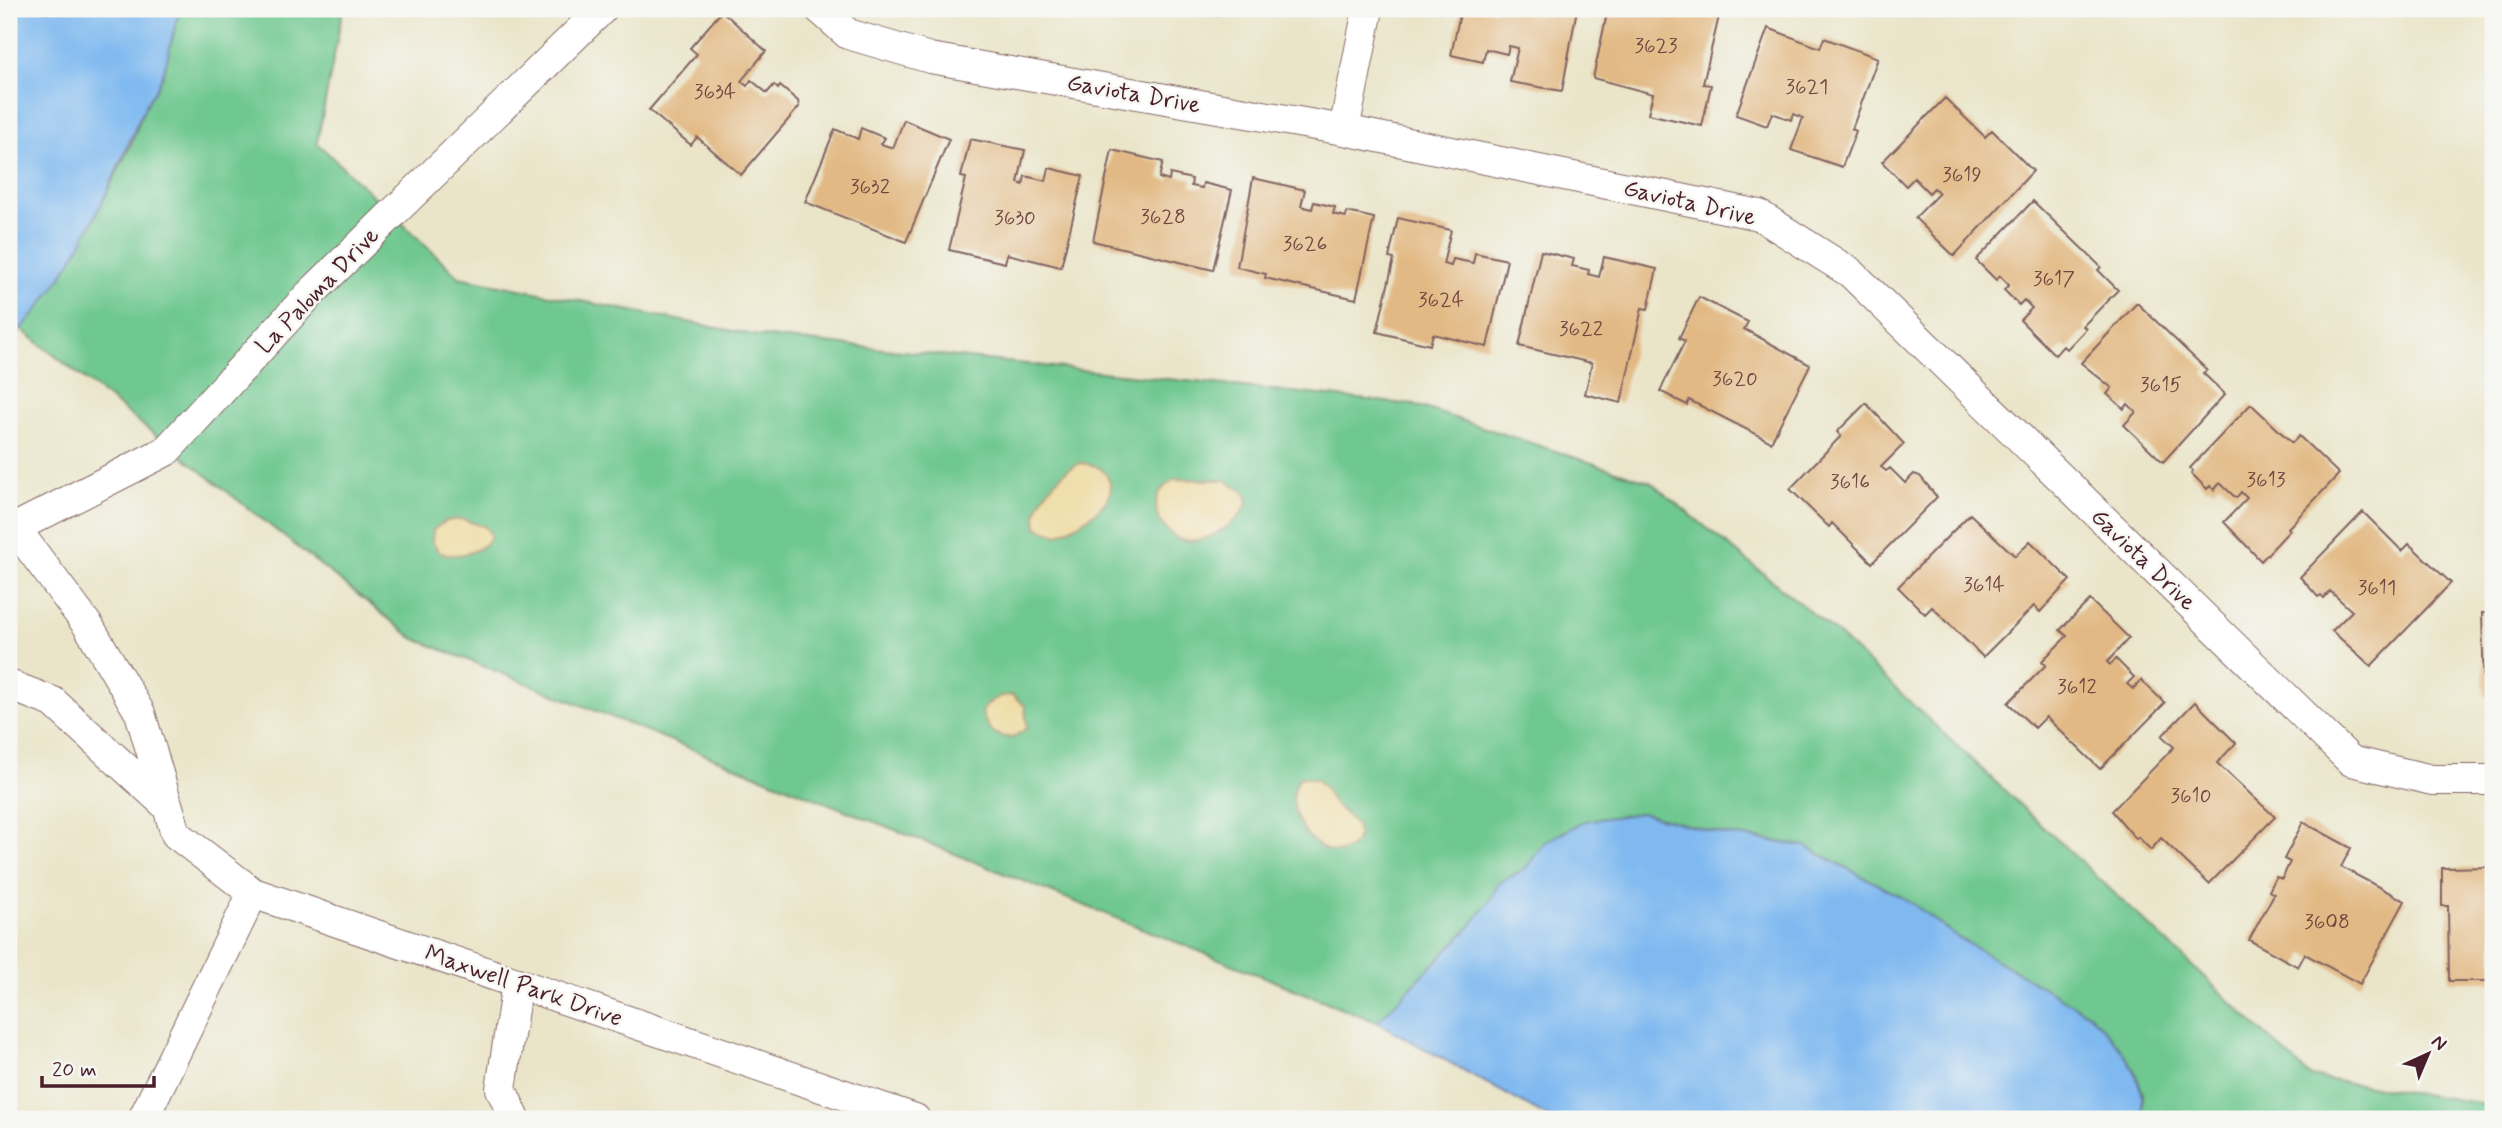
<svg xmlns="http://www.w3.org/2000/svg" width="2502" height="1128" font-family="Mynerve,sans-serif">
	<rect width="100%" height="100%" fill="#f6f6f2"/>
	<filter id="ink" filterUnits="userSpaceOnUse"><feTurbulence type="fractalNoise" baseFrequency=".0143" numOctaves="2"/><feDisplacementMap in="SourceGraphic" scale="14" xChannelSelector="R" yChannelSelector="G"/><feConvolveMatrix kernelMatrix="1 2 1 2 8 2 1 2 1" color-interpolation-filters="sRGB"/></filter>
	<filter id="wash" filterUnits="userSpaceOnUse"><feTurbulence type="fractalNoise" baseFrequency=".00686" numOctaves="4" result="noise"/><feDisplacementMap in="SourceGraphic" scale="28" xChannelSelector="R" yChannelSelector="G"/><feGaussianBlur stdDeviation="1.57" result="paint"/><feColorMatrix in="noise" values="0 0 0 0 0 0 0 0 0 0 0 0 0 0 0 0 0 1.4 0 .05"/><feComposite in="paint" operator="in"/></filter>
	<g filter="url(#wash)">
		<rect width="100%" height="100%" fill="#eae5c9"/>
		<!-- green -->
		<path fill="#6ec88f" stroke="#5c745d" stroke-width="2" d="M180 9H343L317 143 459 277 759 336 1415 405 1650 482 1834 631 2311 1077 2493 1105V1119H2143V1093L2134 1070 2090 1015 1957 937 1909 901 1805 846 1722 834 1641 813 1585 821 1545 842 1526 868 1498 884 1491 899 1471 926 1377 1022 413 638 21 329 48 296 93 221 131 144 144 109 162 77Z"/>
		<!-- sand -->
		<path fill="#eeda9e" stroke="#9c7c64" stroke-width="2" d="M1080 463C1092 464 1102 466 1108 478 1123 503 1076 525 1058 535L1038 528C1028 507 1060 470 1080 463Z
			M1175 479 1225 480 1245 492 1248 503C1236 526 1204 547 1178 539 1154 523 1145 496 1175 479Z
			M461 519 486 527 491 536C483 553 457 558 440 553L432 542 433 530 446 521Z
			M1012 695 1025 706 1027 728 1012 738C994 736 988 731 982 713 986 701 1000 696 1012 695Z
			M1304 777 1317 780 1325 788 1333 803 1355 823 1359 835C1339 884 1273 818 1299 778Z"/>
		<!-- water -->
		<path fill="#7fb9f0" stroke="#646c8e" stroke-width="2" d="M9 9H180C172 31 170 55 162 76 158 88 149 98 144 109 107 190 75 278 9 341Z
			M1641 813 1722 834 1805 846 1909 901 1957 937 2090 1015C2119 1042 2147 1077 2143 1119H1551L1377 1022 1471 926 1491 899 1498 884 1526 868 1545 842 1585 821Z"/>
		<g id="blocks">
			<!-- building -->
			<path fill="#e2b984" d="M1191 9H1219L1218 16Z
				M1268 9H1297L1295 16Z
				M1461 9H1577L1562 91 1510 82 1518 48 1509 46 1507 54 1486 49 1483 62 1451 55Z
				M1608 9H1704L1720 12 1703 84 1711 85 1702 126 1648 114 1653 94 1593 78Z
				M722 11 766 51 741 81 747 86 751 80 767 93 774 85 778 89 780 86 798 101 799 107 741 175 697 137 691 145 649 110 697 54 690 48Z
				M1768 28 1820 48 1824 38 1878 58 1852 129 1856 131 1842 167 1791 150 1803 118 1794 114 1791 120 1772 113 1767 126 1736 115Z
				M1945 98 1985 137 1992 130 2033 171 1954 256 1915 218 1939 193 1934 188 1929 193 1914 178 1906 186 1882 162Z
				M904 120 949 139 906 242 805 202 835 129 858 139 861 128 885 138 881 144 893 148Z
				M970 139 1025 150 1018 183 1023 185 1025 176 1046 181 1049 168 1083 176 1061 267 1007 254 1005 263 949 250 966 178 961 177Z
				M1112 150 1163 162 1159 178 1169 181 1170 174 1192 179 1191 186 1202 188 1203 183 1232 190 1213 270 1093 241Z
				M1253 178 1305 190 1301 206 1312 209 1314 202 1335 207 1333 214 1346 217 1347 212 1374 218 1356 299 1265 278 1266 274 1237 267Z
				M2033 201 2101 267 2098 270 2118 290 2083 326 2086 329 2067 349 2063 346 2055 355 2020 320 2032 308 2024 300 2019 305 2004 290 2009 285 2000 276 1996 280 1976 260Z
				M1398 218 1451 230 1443 264 1451 266 1453 259 1473 263 1475 253 1507 260 1487 347 1433 334 1430 345 1377 332 1394 259 1389 258Z
				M1541 251 1574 259 1572 266 1589 270 1588 274 1599 277 1604 257 1657 269 1648 309 1642 308 1621 403 1585 394 1592 363 1519 346Z
				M1699 297 1748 322 1744 329 1810 365 1771 442 1689 400 1687 405 1660 391 1685 341 1679 338Z
				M2137 303 2207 370 2203 373 2225 394 2163 462 2124 425 2136 412 2128 404 2124 409 2107 394 2112 388 2081 363Z
				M1866 403 1904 444 1881 467 1886 471 1890 468 1905 483 1914 474 1920 476 1937 497 1872 563 1832 523 1829 527 1790 489 1841 436 1837 432Z
				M2251 404 2292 443 2299 436 2339 474 2288 528 2290 530 2261 561 2224 522 2247 498 2241 492 2236 498 2220 483 2214 490 2210 486 2207 489 2191 473 2193 471 2190 468Z
				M2363 512 2402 551 2409 544 2451 583 2371 666 2332 631 2352 611 2330 591 2324 598 2321 595 2318 597 2300 577Z
				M1970 514 2015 556 2030 541 2070 580 2040 612 2034 606 1983 657 1932 607 1925 614 1898 587Z
				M2090 600 2129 638 2107 662 2110 665 2116 659 2134 677 2127 684 2133 689 2141 680 2165 703 2100 769 2046 717 2035 728 2008 703 2046 665 2042 661 2067 636 2060 630Z
				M2482 613H2493V696H2484Z
				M2195 702 2236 743 2217 763 2275 817 2209 884 2161 838 2151 850 2138 837 2136 839 2112 811 2174 747 2162 736Z
				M2303 822 2351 848 2341 867 2405 901 2360 984 2305 954 2298 967 2249 940 2274 894 2269 891 2276 877 2282 879 2290 862 2284 859Z
				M2493 867V981H2449L2448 906H2442V868Z"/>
		</g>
	</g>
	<g filter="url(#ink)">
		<use href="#blocks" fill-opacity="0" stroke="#826462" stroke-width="2"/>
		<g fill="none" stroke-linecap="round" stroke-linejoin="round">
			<!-- street casing -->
			<g stroke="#826462" stroke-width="32">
				<path id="street" d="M820 9 848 34 930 58 1344 130 1759 215 1851 273 2351 761 2432 780H2493
					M1344 130 1368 9
					M15 528 89 627 140 713 176 834 253 893 915 1119
					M9 536 15 528 166 451 309 295 602 9
					M9 685 53 702 167 806
					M143 1119 253 893
					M515 1119 501 1089 517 983"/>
			</g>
			<!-- street -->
			<use href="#street" stroke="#fff" stroke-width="30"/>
		</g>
	</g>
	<g text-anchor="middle" stroke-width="5" stroke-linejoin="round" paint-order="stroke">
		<!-- number labels -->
		<g font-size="21" fill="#704641">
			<text x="1656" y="52">3623</text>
			<text x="1807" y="93">3621</text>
			<text x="715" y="98">3634</text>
			<text x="1962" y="181">3619</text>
			<text x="870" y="193">3632</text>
			<text x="1163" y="223">3628</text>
			<text x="1015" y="224">3630</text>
			<text x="1305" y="250">3626</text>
			<text x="2054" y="285">3617</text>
			<text x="1441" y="306">3624</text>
			<text x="1581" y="335">3622</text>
			<text x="1735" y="385">3620</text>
			<text x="2161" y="391">3615</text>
			<text x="2266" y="486">3613</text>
			<text x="1850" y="488">3616</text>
			<text x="1984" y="591">3614</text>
			<text x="2377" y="594">3611</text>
			<text x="2077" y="693">3612</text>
			<text x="2191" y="802">3610</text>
			<text x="2327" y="928">3608</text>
		</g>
		<!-- street labels -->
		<g font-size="24" fill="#4a1f2b" stroke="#f6f6f2">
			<text transform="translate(1134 93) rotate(10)" y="8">Gaviota Drive</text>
			<text transform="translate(1690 202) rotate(13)" y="8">Gaviota Drive</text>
			<text transform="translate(317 290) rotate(-46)" y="8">La Paloma Drive</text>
			<text transform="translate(2144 559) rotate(44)" y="8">Gaviota Drive</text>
			<text transform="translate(524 985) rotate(19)" y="8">Maxwell Park Drive</text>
		</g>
	</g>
	<!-- margin -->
	<rect width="2502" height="1128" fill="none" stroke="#f6f6f2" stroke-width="35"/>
	<!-- north arrow -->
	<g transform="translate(2428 1054) rotate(44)" stroke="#f6f6f2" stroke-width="5" paint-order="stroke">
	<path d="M0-5L12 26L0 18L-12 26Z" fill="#4a1f2b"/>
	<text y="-10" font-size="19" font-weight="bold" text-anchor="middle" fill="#4a1f2b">N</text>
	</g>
	<!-- scale -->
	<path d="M42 1076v10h112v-10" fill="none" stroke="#4a1f2b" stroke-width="3.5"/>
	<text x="52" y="1076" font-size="21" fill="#4a1f2b" stroke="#f6f6f2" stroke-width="5" paint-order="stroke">20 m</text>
</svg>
